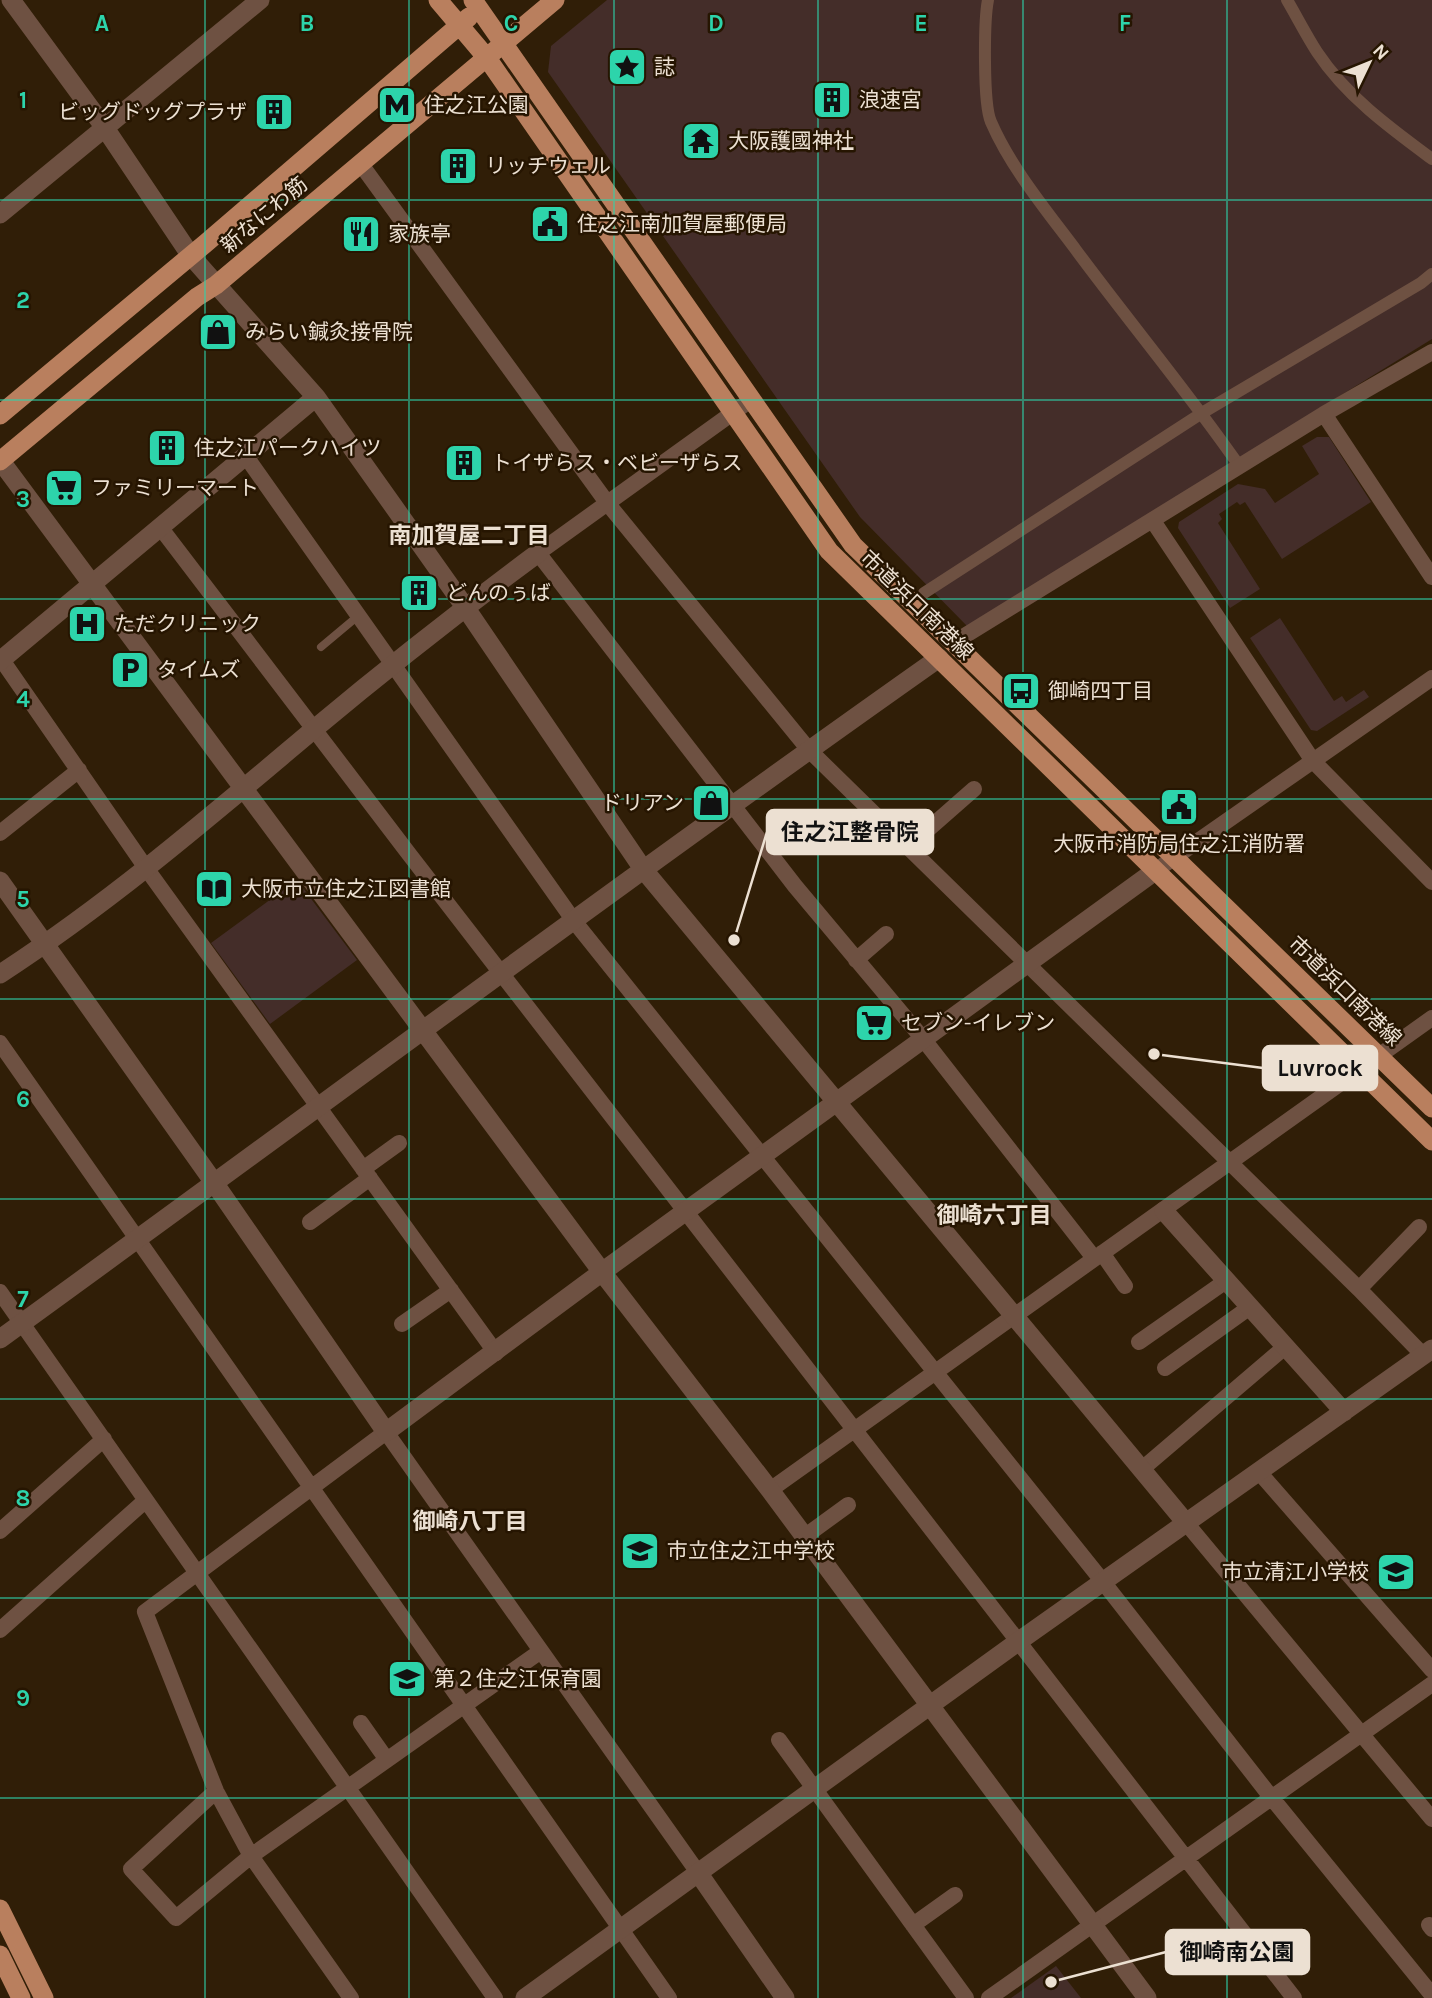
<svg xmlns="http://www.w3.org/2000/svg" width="1432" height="1998" font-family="Karla,'Noto Sans JP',sans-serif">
	<rect width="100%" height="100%" fill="#301e07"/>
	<!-- green -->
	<path fill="#442d29" d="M607 0H1432V339L967 626 860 517 548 72 551 46Z
		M1317 437H1329L1371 502 1282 559 1245 502 1240 505 1237 502 1219 514 1222 519 1218 523 1260 589 1230 608 1178 528 1179 522 1238 484 1265 489 1275 503 1319 474 1302 446Z
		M1280 618 1334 701 1342 696 1346 702 1364 690 1369 697 1317 731 1311 730 1250 638Z
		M297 880 357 960 270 1024 211 943Z
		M1056 1966 1081 1998H1011Z"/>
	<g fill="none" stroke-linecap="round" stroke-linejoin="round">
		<!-- service -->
		<path stroke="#6e5142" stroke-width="8" d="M321 647 358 616"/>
		<!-- pedestrian -->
		<path stroke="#6e5142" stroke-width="12" d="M988 0C984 20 983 104 991 122 1011 168 1046 210 1076 250 1130 323 1188 392 1240 467
			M1287 0C1297 17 1306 35 1317 52 1346 96 1390 128 1432 159
			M924 593 1202 413 1421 283 1432 274"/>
		<!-- minor -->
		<path stroke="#6e5142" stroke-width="16" d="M360 163 608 504 809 750 1359 1289 1423 1355
			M752 399 538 553 795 886 924 1040 1094 1258
			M1324 414 1432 577
			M245 455 574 921 1104 1583 1271 1797 1432 1995
			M1153 521 1313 761 1432 882
			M160 527 409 854 1294 1998
			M953 643 1324 414 1432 352
			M2 660 146 868 496 1353
			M0 833 79 770
			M908 847 974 789
			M1155 871 1432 678
			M856 960 886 934
			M0 1043 669 1998
			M363 1169 399 1143
			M310 1222 370 1178
			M1102 1253 1125 1286
			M1359 1289 1419 1227
			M0 1292 495 1998
			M402 1324 451 1290
			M1139 1342 1226 1281
			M1165 1368 1250 1307
			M1142 1469 1285 1347
			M1259 1472 1432 1670
			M770 1490 1432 1018
			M1187 1524 1432 1819
			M0 1531 104 1439
			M804 1537 848 1505
			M0 1630 146 1500
			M361 1723 387 1760
			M779 1740 966 1998
			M216 1791 131 1869 176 1918 251 1856 541 1651
			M913 1925 955 1895
			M1429 1925 1432 1929
			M351 1998 251 1856 216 1791 145 1612 386 1432 699 1874
			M989 1998 1432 1684"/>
		<!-- tertiary -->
		<path stroke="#6e5142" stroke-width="19" d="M11 0 105 128 191 256 316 397 465 607 643 869 1187 1524
			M0 214 260 0
			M0 460 602 1272 770 1490 1147 1998
			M0 661 316 397
			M0 881 215 1184 386 1432 602 1272 1155 871
			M0 974C111 902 212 815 313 730 386 669 461 610 538 553
			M1164 1211 1344 1412
			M0 1339C313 1112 623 881 939 658
			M699 1874 785 1998
			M525 1998 1019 1641 1432 1349"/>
		<!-- primary -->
		<path stroke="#b97f5e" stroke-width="19" d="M438 0 487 58 829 551 1432 1141
			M473 0 853 545 1432 1108
			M0 415 206 243 469 17
			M0 461 197 297 216 285 555 0
			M0 1909 44 1998
			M0 1955 21 1998"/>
	</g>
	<!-- grid -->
	<path fill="none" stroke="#2dd4ab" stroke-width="2" stroke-opacity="0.55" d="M205 0V1998M409 0V1998M614 0V1998M818 0V1998M1023 0V1998M1227 0V1998M0 200H1432M0 400H1432M0 599H1432M0 799H1432M0 999H1432M0 1199H1432M0 1399H1432M0 1598H1432M0 1798H1432"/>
	<!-- icons -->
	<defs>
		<g id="sight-square" transform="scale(2.0125)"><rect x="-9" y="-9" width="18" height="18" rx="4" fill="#2dd4ab" stroke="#261501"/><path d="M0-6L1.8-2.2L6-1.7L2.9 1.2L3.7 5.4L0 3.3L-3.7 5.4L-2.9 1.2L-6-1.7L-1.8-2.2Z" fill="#111"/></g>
		<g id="building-square" transform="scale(2.0125)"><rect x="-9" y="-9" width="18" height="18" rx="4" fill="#2dd4ab" stroke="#261501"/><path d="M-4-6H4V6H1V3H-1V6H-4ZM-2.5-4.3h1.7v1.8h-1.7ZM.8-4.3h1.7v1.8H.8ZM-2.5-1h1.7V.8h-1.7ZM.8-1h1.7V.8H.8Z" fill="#111"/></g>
		<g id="metro-square" transform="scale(2.0125)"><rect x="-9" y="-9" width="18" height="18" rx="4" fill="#2dd4ab" stroke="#261501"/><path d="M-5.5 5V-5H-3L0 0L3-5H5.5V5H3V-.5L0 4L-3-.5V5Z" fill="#111"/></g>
		<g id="temple-square" transform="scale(2.0125)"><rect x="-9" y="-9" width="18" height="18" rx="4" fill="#2dd4ab" stroke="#261501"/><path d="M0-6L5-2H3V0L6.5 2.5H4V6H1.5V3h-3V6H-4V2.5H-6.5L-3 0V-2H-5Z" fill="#111"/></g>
		<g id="civic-square" transform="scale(2.0125)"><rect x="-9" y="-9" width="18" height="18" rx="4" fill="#2dd4ab" stroke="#261501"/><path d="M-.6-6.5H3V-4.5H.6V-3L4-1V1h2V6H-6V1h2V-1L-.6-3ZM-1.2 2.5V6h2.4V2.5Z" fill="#111"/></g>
		<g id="restaurant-square" transform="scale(2.0125)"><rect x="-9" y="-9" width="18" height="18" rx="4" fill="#2dd4ab" stroke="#261501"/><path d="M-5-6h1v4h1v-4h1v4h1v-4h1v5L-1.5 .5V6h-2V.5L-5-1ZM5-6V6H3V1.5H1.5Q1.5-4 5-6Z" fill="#111"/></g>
		<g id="shop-square" transform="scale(2.0125)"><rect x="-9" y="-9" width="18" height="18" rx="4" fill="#2dd4ab" stroke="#261501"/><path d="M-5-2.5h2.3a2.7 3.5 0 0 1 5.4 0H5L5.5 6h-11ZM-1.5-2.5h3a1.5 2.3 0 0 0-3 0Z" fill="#111"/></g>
		<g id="supermarket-square" transform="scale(2.0125)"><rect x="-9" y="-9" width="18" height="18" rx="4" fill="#2dd4ab" stroke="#261501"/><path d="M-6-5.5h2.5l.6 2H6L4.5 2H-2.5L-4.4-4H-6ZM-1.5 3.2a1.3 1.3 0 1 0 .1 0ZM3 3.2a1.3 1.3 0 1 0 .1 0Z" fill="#111"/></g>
		<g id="hospital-square" transform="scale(2.0125)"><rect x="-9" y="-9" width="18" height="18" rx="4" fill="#2dd4ab" stroke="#261501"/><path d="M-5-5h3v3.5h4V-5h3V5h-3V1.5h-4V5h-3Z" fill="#111"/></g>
		<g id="parking-square" transform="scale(2.0125)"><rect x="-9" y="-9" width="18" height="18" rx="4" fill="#2dd4ab" stroke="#261501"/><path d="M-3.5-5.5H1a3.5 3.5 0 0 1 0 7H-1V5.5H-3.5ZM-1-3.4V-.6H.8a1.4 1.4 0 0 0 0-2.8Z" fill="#111"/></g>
		<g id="bus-square" transform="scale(2.0125)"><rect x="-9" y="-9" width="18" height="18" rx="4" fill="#2dd4ab" stroke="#261501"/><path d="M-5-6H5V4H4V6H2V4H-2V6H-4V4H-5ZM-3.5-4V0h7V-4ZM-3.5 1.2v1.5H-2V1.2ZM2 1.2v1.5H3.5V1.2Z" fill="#111"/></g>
		<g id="library-square" transform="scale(2.0125)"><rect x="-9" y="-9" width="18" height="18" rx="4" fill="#2dd4ab" stroke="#261501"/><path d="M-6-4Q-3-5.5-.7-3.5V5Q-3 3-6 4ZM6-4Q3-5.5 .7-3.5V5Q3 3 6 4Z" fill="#111"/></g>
		<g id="school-square" transform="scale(2.0125)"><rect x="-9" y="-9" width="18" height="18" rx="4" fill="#2dd4ab" stroke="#261501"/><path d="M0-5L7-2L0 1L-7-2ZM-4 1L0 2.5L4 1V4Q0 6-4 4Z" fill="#111"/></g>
	</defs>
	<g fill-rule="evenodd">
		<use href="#sight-square" x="627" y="67"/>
		<use href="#building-square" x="832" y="100"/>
		<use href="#metro-square" x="397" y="105"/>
		<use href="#building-square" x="274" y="112"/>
		<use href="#temple-square" x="701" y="141"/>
		<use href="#building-square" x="458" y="166"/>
		<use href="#civic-square" x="550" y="224"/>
		<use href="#restaurant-square" x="361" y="234"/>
		<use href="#shop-square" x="218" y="332"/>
		<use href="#building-square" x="167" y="448"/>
		<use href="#building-square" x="464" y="463"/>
		<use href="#supermarket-square" x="64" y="488"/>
		<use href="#building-square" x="419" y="593"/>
		<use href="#hospital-square" x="87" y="624"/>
		<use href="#parking-square" x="130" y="670"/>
		<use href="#bus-square" x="1021" y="691"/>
		<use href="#shop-square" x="711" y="803"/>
		<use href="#civic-square" x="1179" y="807"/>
		<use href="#library-square" x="214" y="889"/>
		<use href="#supermarket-square" x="874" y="1023"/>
		<use href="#school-square" x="640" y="1551"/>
		<use href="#school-square" x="1396" y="1572"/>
		<use href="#school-square" x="407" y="1679"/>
	</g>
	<g text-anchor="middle" stroke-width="5" stroke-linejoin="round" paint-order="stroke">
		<!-- poi labels -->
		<g font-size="21" fill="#ece0d2" stroke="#261501" text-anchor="start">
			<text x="654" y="74">誌</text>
			<text x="859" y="107">浪速宮</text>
			<text x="424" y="112">住之江公園</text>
			<text x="247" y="119" text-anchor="end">ビッグドッグプラザ</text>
			<text x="728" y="148">大阪護國神社</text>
			<text x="485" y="173">リッチウェル</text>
			<text x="577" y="231">住之江南加賀屋郵便局</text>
			<text x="388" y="241">家族亭</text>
			<text x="245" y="339">みらい鍼灸接骨院</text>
			<text x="194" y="455">住之江パークハイツ</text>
			<text x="491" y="470">トイザらス・ベビーザらス</text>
			<text x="91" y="495">ファミリーマート</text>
			<text x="446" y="600">どんのぅば</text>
			<text x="114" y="631">ただクリニック</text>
			<text x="157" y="677">タイムズ</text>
			<text x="1048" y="698">御崎四丁目</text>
			<text x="684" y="810" text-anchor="end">ドリアン</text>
			<text x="1179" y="851" text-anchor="middle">大阪市消防局住之江消防署</text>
			<text x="241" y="896">大阪市立住之江図書館</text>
			<text x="901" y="1030">セブン-イレブン</text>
			<text x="667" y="1558">市立住之江中学校</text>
			<text x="1369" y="1579" text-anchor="end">市立清江小学校</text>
			<text x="434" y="1686">第２住之江保育園</text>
		</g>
		<!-- street labels -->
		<g font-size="21" fill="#ece0d2" stroke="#261501">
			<text transform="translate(264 215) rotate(-40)" y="7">新なにわ筋</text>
			<text transform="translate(917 605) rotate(44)" y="7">市道浜口南港線</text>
			<text transform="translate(1345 991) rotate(44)" y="7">市道浜口南港線</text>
		</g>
		<!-- neighbourhood labels -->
		<g font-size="23" font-weight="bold" fill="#ece0d2" stroke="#261501">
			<text x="469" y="543">南加賀屋二丁目</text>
			<text x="994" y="1223">御崎六丁目</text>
			<text x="470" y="1529">御崎八丁目</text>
		</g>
	</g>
	<g font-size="23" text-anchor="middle" font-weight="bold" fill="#2dd4ab" stroke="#261501" stroke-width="5" stroke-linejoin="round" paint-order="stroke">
		<text x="102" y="31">A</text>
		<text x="307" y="31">B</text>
		<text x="511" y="31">C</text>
		<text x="716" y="31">D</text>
		<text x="921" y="31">E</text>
		<text x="1125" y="31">F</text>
		<text x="23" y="108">1</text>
		<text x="23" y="308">2</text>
		<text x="23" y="507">3</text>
		<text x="23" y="707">4</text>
		<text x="23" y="907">5</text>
		<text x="23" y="1107">6</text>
		<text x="23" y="1307">7</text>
		<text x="23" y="1506">8</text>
		<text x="23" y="1706">9</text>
	</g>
	<!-- callouts -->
	<path fill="none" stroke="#ece0d2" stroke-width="2.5" d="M734 940L767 832M1154 1054L1263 1068M1051 1982L1166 1952"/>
	<g fill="#ece0d2" stroke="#261501" stroke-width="2.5">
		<circle cx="734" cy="940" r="7"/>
		<circle cx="1154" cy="1054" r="7"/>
		<circle cx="1051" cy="1982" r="7"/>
	</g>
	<g fill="#ece0d2" stroke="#ece0d2" stroke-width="2.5">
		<rect x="767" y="810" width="166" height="44" rx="7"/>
		<rect x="1263" y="1046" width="114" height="44" rx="7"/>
		<rect x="1166" y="1930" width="143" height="44" rx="7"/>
	</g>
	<g font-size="23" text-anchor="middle" font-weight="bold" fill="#111">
		<text x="850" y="840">住之江整骨院</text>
		<text x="1320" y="1076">Luvrock</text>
		<text x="1237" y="1960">御崎南公園</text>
	</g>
	<!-- north arrow -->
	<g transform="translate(1369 63) rotate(47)" stroke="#261501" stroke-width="5" paint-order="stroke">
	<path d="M0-5L12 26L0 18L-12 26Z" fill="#ece0d2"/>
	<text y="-10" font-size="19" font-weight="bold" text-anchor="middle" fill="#ece0d2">N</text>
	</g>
</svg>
